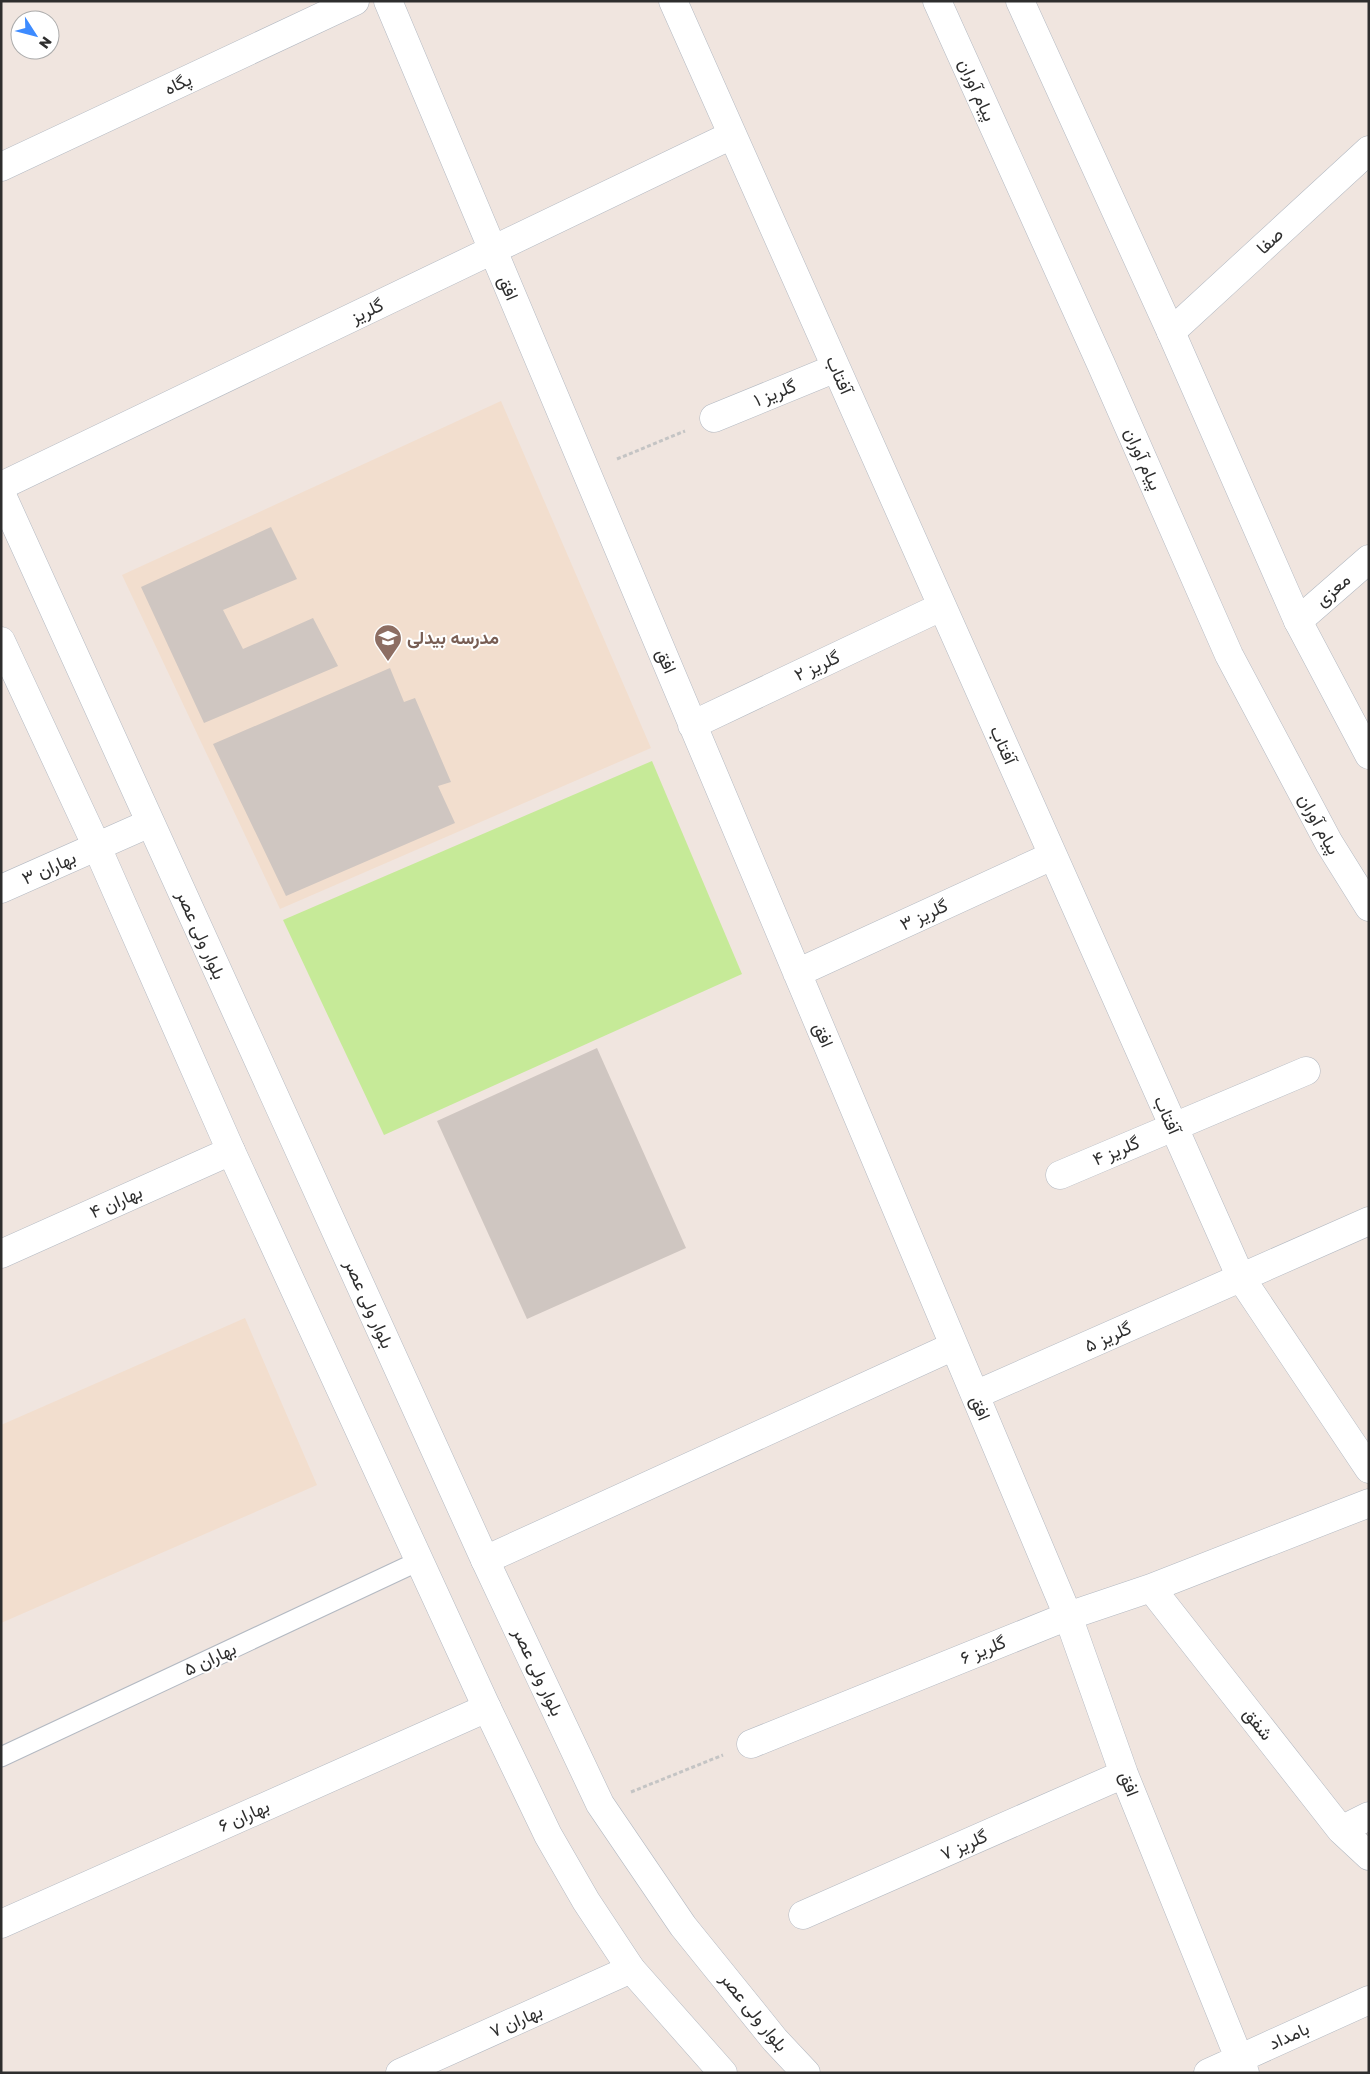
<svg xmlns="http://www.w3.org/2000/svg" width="1370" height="2074" font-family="'Golos Text',Vazirmatn,sans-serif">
	<rect width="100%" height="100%" fill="#f0e5df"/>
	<!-- education -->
	<path fill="#f2dece" d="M501 401 651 748 280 909 122 575Z
		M245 1318 317 1485 1 1623V1425Z"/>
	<!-- green -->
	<path fill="#c6ea98" d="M652 761 742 974 384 1135 283 920Z"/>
	<!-- building -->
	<path fill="#cfc6c1" d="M271 527 297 579 223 610 243 649 313 618 338 666 204 723 141 587Z
		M390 668 404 702 415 698 451 782 438 786 455 823 286 896 213 744Z
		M597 1048 686 1248 527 1319 437 1121Z"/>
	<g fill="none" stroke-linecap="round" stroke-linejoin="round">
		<!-- lane casing -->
		<g stroke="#b3b9c2" stroke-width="21">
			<path id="lane" d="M1 1757 419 1561"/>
		</g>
		<!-- street casing -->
		<g stroke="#b3b9c2" stroke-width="29">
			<path id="street" d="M388 1 1068 1616 1124 1774 1245 2073
				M673 1 1241 1278 1369 1469
				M1 167 355 1
				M1171 332 1369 150
				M714 418 836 368
				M1 486 732 135
				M1298 621 1369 559
				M692 725 941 607
				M1 889 150 823
				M797 973 1052 856
				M1060 1175 1306 1071
				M1 1254 231 1151
				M975 1395 1369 1221
				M485 1560 954 1346
				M1151 1588 1341 1830 1369 1856
				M751 1744 1068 1616 1151 1588 1369 1503
				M1341 1830 1369 1816
				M803 1915 1124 1774
				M1 1924 487 1708
				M400 2073 631 1969
				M1208 2073 1369 2000"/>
		</g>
		<!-- secondary casing -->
		<g stroke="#b3b9c2" stroke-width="29">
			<path id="secondary" d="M937 1 1101 364 1229 655 1329 843 1369 907
				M1020 1 1171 332 1298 621 1369 755
				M1 493 485 1560 600 1804 683 1926 775 2040 806 2073
				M1 641 97 847 231 1151 487 1708 548 1835 586 1901 631 1969 723 2073"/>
		</g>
		<!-- path -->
		<path stroke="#c4c4c4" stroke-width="3" stroke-dasharray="4 2.5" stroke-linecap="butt" d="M617 459 685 431
			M631 1792 723 1755"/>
		<!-- lane -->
		<use href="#lane" stroke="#fff" stroke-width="19"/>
		<!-- street -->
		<use href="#street" stroke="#fff" stroke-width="28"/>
		<!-- secondary -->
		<use href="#secondary" stroke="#fff" stroke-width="28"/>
	</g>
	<!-- icons -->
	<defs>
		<g id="school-pin" transform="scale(1.4375)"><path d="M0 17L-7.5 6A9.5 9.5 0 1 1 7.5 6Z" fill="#8d6e63" stroke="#fff"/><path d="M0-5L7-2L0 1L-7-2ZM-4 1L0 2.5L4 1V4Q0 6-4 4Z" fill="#fff"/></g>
	</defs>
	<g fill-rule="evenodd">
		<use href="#school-pin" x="388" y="638"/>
	</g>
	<g text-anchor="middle" stroke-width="4" stroke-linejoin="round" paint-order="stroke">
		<!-- street labels -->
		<g font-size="18" fill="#2e2e2e" stroke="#fff">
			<text transform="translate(178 84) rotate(-25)" y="6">پگاه</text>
			<text transform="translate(977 90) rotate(66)" y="6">پیام آوران</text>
			<text transform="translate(1270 241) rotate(-43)" y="6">صفا</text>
			<text transform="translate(508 288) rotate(67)" y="6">افق</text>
			<text transform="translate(367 311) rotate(-26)" y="6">گلریز</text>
			<text transform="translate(839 375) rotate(66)" y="6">آفتاب</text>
			<text transform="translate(775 393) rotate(-22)" y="6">گلریز ۱</text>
			<text transform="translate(1143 459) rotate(66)" y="6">پیام آوران</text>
			<text transform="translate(1333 590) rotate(-41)" y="6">معزی</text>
			<text transform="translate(666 661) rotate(67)" y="6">افق</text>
			<text transform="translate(817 666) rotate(-25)" y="6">گلریز ۲</text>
			<text transform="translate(1003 745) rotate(66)" y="6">آفتاب</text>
			<text transform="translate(1319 824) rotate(61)" y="6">پیام آوران</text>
			<text transform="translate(49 868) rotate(-24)" y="6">بهاران ۳</text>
			<text transform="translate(924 915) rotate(-25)" y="6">گلریز ۳</text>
			<text transform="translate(201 935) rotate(66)" y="6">بلوار ولی عصر</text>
			<text transform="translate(823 1035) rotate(67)" y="6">افق</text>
			<text transform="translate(1167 1115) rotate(66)" y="6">آفتاب</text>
			<text transform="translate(1116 1151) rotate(-23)" y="6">گلریز ۴</text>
			<text transform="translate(116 1202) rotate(-24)" y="6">بهاران ۴</text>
			<text transform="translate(369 1304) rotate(66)" y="6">بلوار ولی عصر</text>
			<text transform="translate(1108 1337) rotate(-24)" y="6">گلریز ۵</text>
			<text transform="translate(980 1408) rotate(67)" y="6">افق</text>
			<text transform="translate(983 1650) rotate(-22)" y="6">گلریز ۶</text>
			<text transform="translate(210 1659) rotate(-25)" y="6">بهاران ۵</text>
			<text transform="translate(538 1672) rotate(65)" y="6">بلوار ولی عصر</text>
			<text transform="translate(1258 1724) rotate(52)" y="6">شفق</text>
			<text transform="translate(1129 1784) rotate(69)" y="6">افق</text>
			<text transform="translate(244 1816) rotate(-24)" y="6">بهاران ۶</text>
			<text transform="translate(964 1845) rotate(-24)" y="6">گلریز ۷</text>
			<text transform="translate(754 2012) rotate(51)" y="6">بلوار ولی عصر</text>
			<text transform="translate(516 2021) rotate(-24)" y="6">بهاران ۷</text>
			<text transform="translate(1289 2036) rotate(-24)" y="6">بامداد</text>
		</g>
		<!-- education labels -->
		<g font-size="18" font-weight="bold" fill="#785e54" stroke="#fff" text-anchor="start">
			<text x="407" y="644">مدرسه بیدلی</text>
		</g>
	</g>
	<!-- border -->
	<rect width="1370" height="2074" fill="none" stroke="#2e2e2e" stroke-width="5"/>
	<!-- north arrow -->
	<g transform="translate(35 35) rotate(126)"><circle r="24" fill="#ffffff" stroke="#ababab"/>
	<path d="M0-4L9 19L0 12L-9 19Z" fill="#3d8bff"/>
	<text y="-8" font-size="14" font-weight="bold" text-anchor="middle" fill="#2e2e2e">N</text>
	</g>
</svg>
